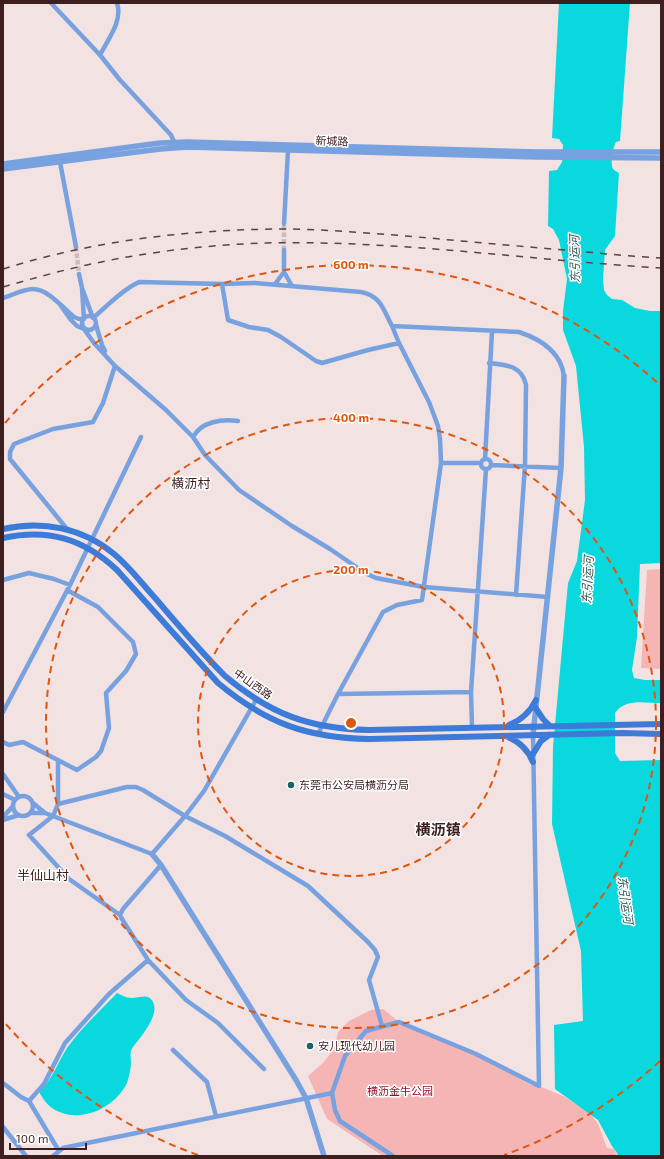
<svg xmlns="http://www.w3.org/2000/svg" width="664" height="1159" font-family="'Exo 2','Noto Sans SC',sans-serif">
	<rect width="100%" height="100%" fill="#f3e2e2"/>
	<!-- green -->
	<path fill="#f5b5b5" d="M661 569V669L641 668 647 570Z
		M383 1009 399 1022 488 1061 531 1085 539 1086 563 1096 590 1113 598 1124 607 1148 614 1149 617 1156H383L327 1119 308 1076 323 1063 334 1049 338 1032 349 1021 371 1010Z"/>
	<!-- water -->
	<path fill="#09d9df" d="M559 3H630L620 141 616 142C613 147 610 164 613 169 614 170 617 172 619 173L615 236 605 250 603 279 604 290 607 295 612 299 622 300 635 308 650 311H661V563L640 564 637 637 632 670 634 678 645 680H661V703C645 703 625 698 615 713V753L620 761 661 760V1156H618L617 1153 612 1146 598 1120 555 1089 554 1025 583 1021 581 951 552 824 553 747 568 583 577 561 585 500 584 447 576 366 563 330V311L567 279 559 240 553 229 548 226 549 171 557 170 562 162 563 145 559 139 552 138Z
		M117 993C122 995 126 998 131 998 140 998 148 993 153 1002 160 1015 140 1038 133 1047 129 1052 131 1057 131 1062 131 1069 129 1076 127 1083 115 1108 81 1124 55 1110 48 1106 43 1099 39 1092 53 1078 57 1064 67 1048 81 1028 100 1011 117 993Z"/>
	<g fill="none" stroke-linecap="round" stroke-linejoin="round">
		<!-- minor-tunnel -->
		<path stroke="#cfbbbb" stroke-width="4.5" stroke-dasharray="4.5 2" stroke-linecap="butt" d="M76 247 79 274
			M284 250V224"/>
		<!-- minor -->
		<path stroke="#77a1df" stroke-width="4.5" d="M51 3 100 55
			M117 3C123 21 108 39 100 55L120 80 171 135 175 144
			M60 162 76 247
			M284 224 288 150
			M284 272V250
			M222 284 228 320 249 327 268 330 281 337 316 361 322 363 368 350 399 343 392 326
			M275 284 284 272 292 286
			M82 288 93 318C107 306 122 290 139 282L222 284 255 283 361 292C381 296 383 309 392 326L519 332C540 339 561 352 564 376
			M3 298C12 295 24 289 33 289 48 289 63 308 74 317L79 319H84L82 288 79 274
			M61 306 71 320 77 326 84 329 94 343 115 366 166 410 193 437 205 455 239 490 292 526 330 549 365 573 376 578 424 587 548 597
			M82 323a7 7 0 1 1 14 0a7 7 0 1 1-14 0Z
			M96 325 102 345 105 351
			M489 363C505 365 522 365 526 385L525 465 516 595
			M193 437C202 421 222 419 238 421
			M481 464a5 5 0 1 1 10 0a5 5 0 1 1-10 0Z
			M485 459 492 331
			M441 463H481
			M491 465 561 468
			M67 529 10 459V452L14 444 53 429 93 422 103 403 115 366
			M3 580 29 573 54 579 70 585
			M338 694 471 692
			M3 712 70 585 141 437
			M472 727 471 692 486 469
			M318 734 338 694 383 612 397 605 422 600 441 463 440 439 438 426 429 402 399 343
			M3 742 9 745 23 742 77 770 96 757 101 751 109 728 106 693 126 671 136 654 133 642 98 607 67 590
			M58 760V804
			M3 774 19 797
			M3 794 15 800
			M13 806a10 10 0 1 1 20 0a10 10 0 1 1-20 0Z
			M33 803 45 813 152 854 185 816 204 791 256 700
			M30 813H45
			M3 817 13 806
			M3 820 19 815
			M161 865 123 909 120 915 122 919 148 960 186 1000 218 1023 264 1069
			M120 915 69 879 29 835 53 816 58 804 127 787H136L143 790 185 816 225 836 308 886 368 942 375 950 378 957 369 980 382 1026
			M173 1050 207 1082 216 1116
			M3 1083 21 1097 29 1101 59 1151
			M29 1101 44 1084 65 1043 109 994 148 960
			M3 1127 26 1156
			M53 1156 63 1148 332 1093
			M393 1156 340 1121 335 1110 332 1093 345 1056 366 1031 399 1022 476 1054 539 1086 533 735"/>
		<!-- tertiary -->
		<path stroke="#77a1df" stroke-width="5.5" d="M3 164 160 143 188 142 538 152H661
			M3 169 160 149 188 147 538 157 661 158
			M533 735 561 468 564 376
			M152 854 161 865 296 1080 306 1098 324 1156"/>
		<!-- secondary -->
		<path stroke="#3c7bd7" stroke-width="6" d="M3 529C42 520 83 528 114 554 130 567 142 584 156 599 178 625 201 652 225 676 270 714 310 729 369 730L661 724
			M3 538C48 528 84 539 117 570L218 683C266 723 307 738 369 739L622 733 661 734
			M535 707 543 719 550 726
			M509 725C522 720 530 712 536 700
			M508 737C520 742 528 750 533 762
			M533 754 541 741 549 735"/>
		<!-- rail -->
		<path stroke="#5d4243" stroke-width="1.5" stroke-dasharray="7 7" stroke-linecap="butt" d="M3 269C95 240 193 229 289 229 336 230 383 234 429 238 492 244 555 249 619 255L661 258
			M3 287C31 279 59 271 87 265 145 252 206 245 265 243 398 240 529 260 661 268"/>
	</g>
	<!-- distance rings -->
	<g fill="none" stroke="#df560d" stroke-width="2" stroke-dasharray="7 5">
		<circle cx="351" cy="723" r="153"/>
		<circle cx="351" cy="723" r="305"/>
		<path d="M660 1061A458 458 0 0 1 504 1155M198 1155A458 458 0 0 1 5 1023M5 423A458 458 0 0 1 660 385"/>
	</g>
	<!-- markers -->
	<g fill="#156467" stroke="#fff" stroke-width="1.5">
		<circle cx="291" cy="785" r="4"/>
		<circle cx="310" cy="1046" r="4"/>
	</g>
	<g text-anchor="middle" stroke-width="3" stroke-linejoin="round" paint-order="stroke">
		<!-- street labels -->
		<g font-size="11" fill="#3d1f20" stroke="#fff">
			<text transform="translate(332 141) rotate(2)" y="4">新城路</text>
			<text transform="translate(253 684) rotate(35)" y="4">中山西路</text>
		</g>
		<!-- poi labels -->
		<g font-size="11" fill="#3d1f20" stroke="#fff" text-anchor="start">
			<text x="299" y="789">东莞市公安局横沥分局</text>
			<text x="318" y="1050">安儿现代幼儿园</text>
		</g>
		<!-- park labels -->
		<g font-size="11" fill="#93122b" stroke="#fff">
			<text x="400" y="1095">横沥金牛公园</text>
		</g>
		<!-- water labels -->
		<g font-size="12" font-style="italic" fill="#335657" stroke="#fff">
			<text transform="translate(575 259) rotate(-91)" y="4">东引运河</text>
			<text transform="translate(588 580) rotate(-87)" y="4">东引运河</text>
			<text transform="translate(625 900) rotate(82)" y="4">东引运河</text>
		</g>
		<!-- quarter labels -->
		<g font-size="13" fill="#3d1f20" stroke="#fff">
			<text x="191" y="488">横沥村</text>
			<text x="43" y="880">半仙山村</text>
		</g>
		<!-- district labels -->
		<g font-size="15" font-weight="bold" fill="#3d1f20" stroke="#fff">
			<text x="438" y="835">横沥镇</text>
		</g>
	</g>
	<circle cx="351" cy="723" r="6" fill="#df560d" stroke="#fff" stroke-width="2"/>
	<g font-size="12" text-anchor="middle" font-weight="bold" fill="#df560d" stroke="#fff" stroke-width="3" stroke-linejoin="round" paint-order="stroke">
		<text x="351" y="269">600 m</text>
		<text x="351" y="422">400 m</text>
		<text x="351" y="574">200 m</text>
	</g>
	<!-- border -->
	<rect width="664" height="1159" fill="none" stroke="#3d1f20" stroke-width="8"/>
	<!-- scale -->
	<path d="M10 1143v6h76v-6" fill="none" stroke="#3d1f20" stroke-width="2"/>
	<text x="16" y="1143" font-size="12" fill="#3d1f20" stroke="#ffffff" stroke-width="3" paint-order="stroke">100 m</text>
</svg>
